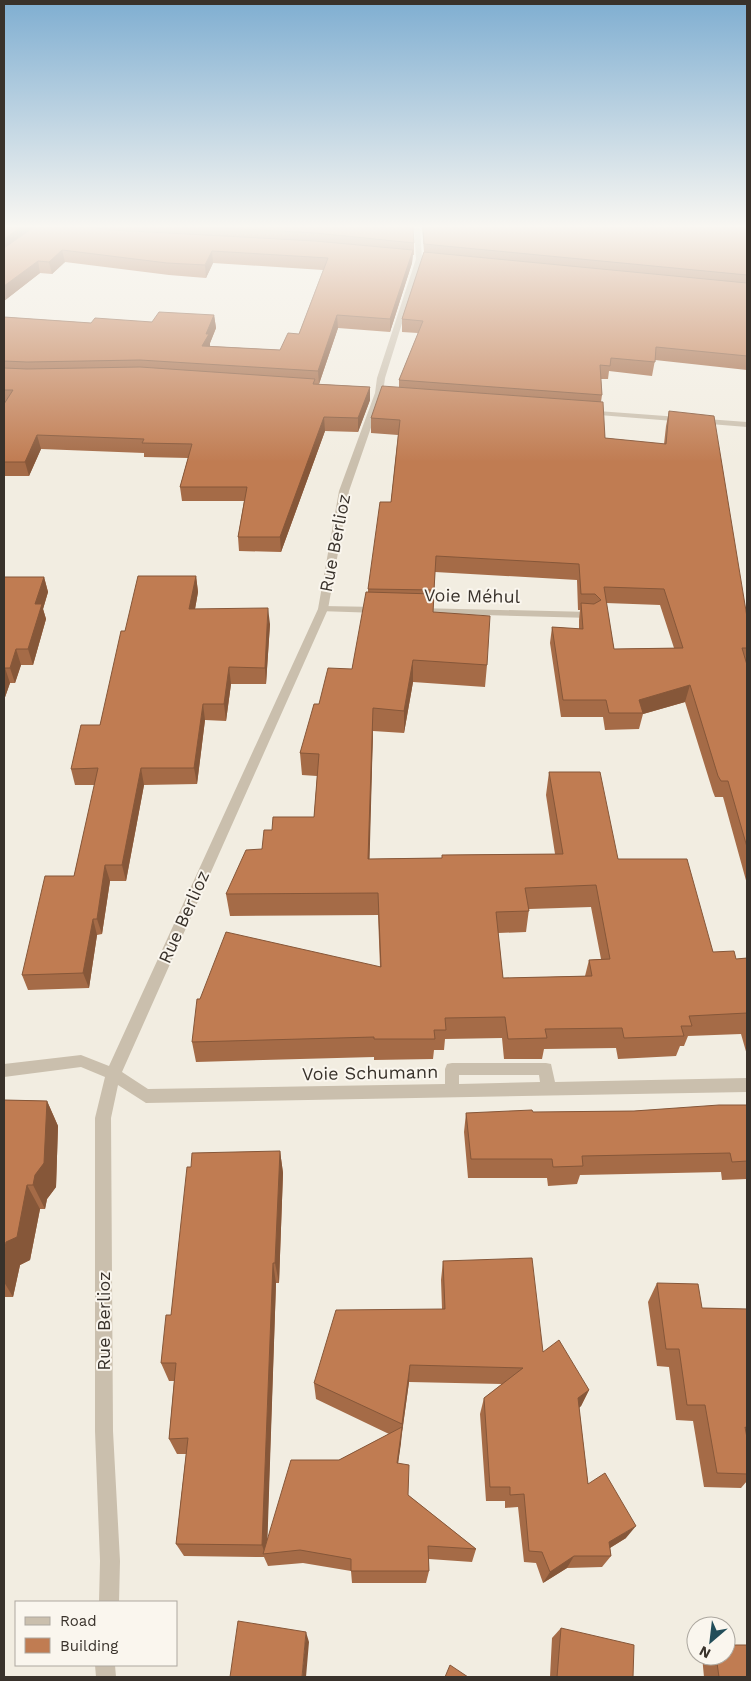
<svg xmlns="http://www.w3.org/2000/svg" width="751" height="1681" font-family="'Work Sans',sans-serif">
	<rect width="100%" height="100%" fill="#f2ede1"/>
	<g fill="none" stroke-linecap="round" stroke-linejoin="round">
		<!-- lane -->
		<path fill="#cabfad" fill-rule="evenodd" d="M323 606 378 607 383 610 378 613 319 611 318 609Z
			M418 608 591 612 596 615 591 618 414 613 413 611Z"/>
		<!-- street -->
		<path fill="#cabfad" fill-rule="evenodd" d="M414 227H420L422 259 385 378 383 393 349 491 328 609 122 1072 148 1089 445 1084V1069L447 1064 452 1063H546L551 1064 555 1082 747 1078V1092L146 1103 118 1085 111 1118 113 1431 120 1561 119 1602H99L100 1561 95 1431V1118L105 1077 81 1067 4 1077V1064L81 1055 109 1066 318 609 339 491 375 393 377 378 416 259ZM459 1075H539L540 1082 459 1084Z
			M584 410 747 422V427L587 414 583 412Z
			M95 1665H115L116 1677H96Z"/>
	</g>
	<!-- wall -->
	<path fill="#a56b47" fill-rule="evenodd" d="M4 227 33 228 34 227H413L414 243V255H413L412 263 390 332 338 328 319 384 370 387V400L358 432 325 431 281 552 239 551 238 537 244 501H182L180 487 188 458 144 457V453L41 449 29 476H4V317L91 323 152 322 214 315 216 328 210 343V346L280 350 299 334 323 270 213 263 206 278 169 275 65 262 52 274 40 273 4 301Z
		M422 227H747V370L655 360 652 376 609 371 608 379H601L602 395 601 402 605 438 664 444 666 426 669 411 747 617V884L723 797H715L713 792 685 702 643 714 639 729 605 730 603 717H561L550 643 552 627 579 629V620L580 610H578L577 580 435 572 433 612 487 665 485 687 413 682 404 733 373 731 369 859 442 858V855L555 854 546 795 549 772 618 859 713 952 736 959 747 958V1055L741 1034 688 1036 684 1046H680L676 1056 618 1059 616 1048 544 1049 542 1059H504L502 1038 445 1039 444 1050H434L433 1059 374 1060V1057L196 1062 192 1042 380 967 378 915 230 916 226 894 262 849 272 830 314 817 317 776 302 775 300 753 319 704 352 669 368 592V589L391 502 398 435 371 433V418L399 387V380L418 333 402 332V319L424 252ZM606 603 660 605 674 648 614 649ZM591 907 601 959 589 960 585 976 503 978 498 933 526 932 529 909Z
		M196 576 198 592 195 609 270 624 266 684H231L226 721 205 720 197 784 144 785 126 881H110L102 934 97 935 89 988 28 990 22 975 74 876 95 785H75L71 769 100 725 125 631Z
		M4 577H44L48 592 43 609 46 619 33 665H21L15 683H10L4 700Z
		M4 1100 47 1101 58 1126 56 1187 47 1199 45 1209H40L30 1260 20 1265 13 1297H4Z
		M747 1105V1179L722 1180 721 1172 580 1175 577 1184 548 1186 547 1178H468L464 1132 466 1113 634 1111Z
		M280 1151 283 1173 279 1283H276L267 1539 339 1460 389 1434 316 1399 314 1383 442 1309 441 1280 443 1261 543 1352 589 1390 581 1406 579 1408 588 1484 626 1538 610 1548 611 1556 602 1567 567 1568 543 1583 536 1563 524 1562 518 1507 505 1508V1501H486L480 1414 484 1398 502 1384 409 1382 398 1463 408 1495 476 1549 472 1562 429 1559V1571L426 1583H352L351 1571 303 1563 268 1566 264 1557 184 1556 176 1544 186 1454H177L169 1439 174 1381H169L161 1363 171 1315 191 1167Z
		M657 1283 702 1308 747 1309V1481L741 1488 704 1487 693 1421 676 1420 669 1367 657 1366 648 1302Z
		M561 1628 633 1677H550L552 1638Z
		M702 1656H726L747 1677H704Z"/>
	<!-- shaded-wall -->
	<path fill="#865739" d="M21 227H33L34 232 4 253V239Z
		M62 250 65 262 52 274 49 262Z
		M413 250 412 263 390 332V319Z
		M212 251 213 263 206 278 205 265Z
		M38 261 40 273 4 301V286Z
		M214 315 216 328 210 343V348L202 346 206 334Z
		M337 315 338 328 319 384 318 371Z
		M370 387V400L358 432V418Z
		M324 417 325 431 281 552 280 537Z
		M37 435 41 449 29 476 25 462Z
		M196 576 198 592 192 626 189 609Z
		M44 577 48 592 43 609 46 619 33 665 28 649 35 604Z
		M268 608 270 624 266 684 265 668Z
		M16 649 21 665 15 683 10 668Z
		M413 660V682L404 733V711Z
		M229 667 231 684 226 721 224 704Z
		M5 668 10 683 4 700V671Z
		M690 685 685 702 643 714 639 700Z
		M203 704 205 720 197 784 194 768Z
		M373 708V731L369 881 368 859Z
		M141 768 144 785 126 881 122 865Z
		M105 865 110 881 102 934 97 919Z
		M93 919 97 935 89 988 83 973Z
		M47 1101 58 1126 56 1187 47 1199 45 1209 33 1185Z
		M280 1151 283 1173 279 1283 275 1263Z
		M27 1185 40 1209 30 1260 20 1265 13 1297 4 1282V1254L6 1242Z
		M273 1263 276 1283 267 1553 265 1554 262 1545Z
		M410 1365 409 1382 401 1439 402 1424Z
		M589 1390 581 1406 571 1414 578 1398Z
		M402 1427 401 1443 396 1478 397 1463Z
		M636 1526 626 1538 600 1554 609 1542Z
		M574 1556 567 1568 543 1583 550 1572Z
		M306 1632 309 1642 306 1677H302Z"/>
	<!-- building -->
	<path fill="#c07c52" stroke="#865739" fill-rule="evenodd" d="M4 227H21L4 239Z
		M34 227H89L112 230 315 241 413 250 390 319 337 315 318 371 140 360 27 362 4 361V317L91 323 95 318 152 322 159 312 214 315 206 334H209L202 346 280 350 288 333 299 334 328 258 212 251 205 265 167 263 62 250 49 262 38 261 4 286V248Z
		M202 227H413L414 243 316 233Z
		M423 227H747V275L424 244Z
		M424 252 747 283V356L656 347 655 362 611 358 610 366 600 365 602 395 399 380 423 321 402 319Z
		M140 367 315 379 313 384 370 387 358 418 324 417 280 537H238L247 487H180L192 444 142 443 144 439 37 435 25 462H4V404L13 390H4V368L27 369Z
		M382 386 603 402 605 438 666 444 669 411 714 416 747 617V648H742L747 665V847L728 781H721L718 776 690 685 639 700 643 713H609L606 700H563L552 627 583 629 581 603 594 604 601 600 595 594H581L579 564 436 556 434 590 368 589 380 502H391L400 420 371 418ZM604 587 664 589 683 648 614 649Z
		M138 576H196L189 609 268 608 265 668 229 667 224 704H203L194 768H141L122 865H105L97 919H93L83 973 22 975 45 876H74L98 768 71 769 81 725H100L121 631H125Z
		M4 577H44L35 604H42L28 649H16L10 668H5L4 671Z
		M366 592 434 594 433 612 490 616 487 665 413 660 404 711 373 708 368 859 442 858V855L563 854 549 772H600L618 859H687L713 952 734 951 736 959 747 958V1013L689 1016 692 1026H681L684 1036 624 1038 622 1028 545 1029 547 1038 508 1039 505 1017 445 1018 446 1030H434L435 1039H374V1037L192 1042 197 999H200L226 932 381 967 378 893 226 894 246 850 262 849 264 830H272L273 817H314L319 754 300 753 314 704H319L328 668 352 669ZM596 885 610 959 589 960 592 976 503 978 496 912 529 911 525 888Z
		M4 1100 47 1101 44 1163 35 1175 33 1185H27L17 1237 6 1242 4 1254Z
		M719 1105H747V1161L732 1162 730 1153 582 1156 583 1166 553 1167 552 1159H471L466 1113 532 1110 533 1112 634 1111Z
		M280 1151 275 1263H273L262 1545 176 1544 188 1438 169 1439 176 1363H161L166 1315H171L187 1167H191L192 1153Z
		M532 1258 543 1352 559 1340 589 1390 578 1398 588 1484 605 1473 636 1526 609 1542 611 1556H574L550 1572 542 1552 529 1551 524 1494 510 1495V1487H490L484 1398 523 1368 410 1365 402 1424 314 1383 336 1310 445 1309 443 1261Z
		M657 1283 698 1284 702 1308 747 1309V1428L745 1427 747 1438V1474L717 1473 705 1405H687L679 1349H666Z
		M402 1427 397 1463 409 1465 408 1495 476 1549 428 1546 429 1571H351V1559L300 1550 263 1554 291 1460H339Z
		M238 1621 306 1632 302 1677H230Z
		M561 1628 634 1645 633 1677H557Z
		M726 1645H747V1677H719L716 1656H726Z
		M450 1665 468 1677H445Z"/>
	<!-- sky -->
	<linearGradient id="sky" x2="0" y2="1"><stop stop-color="#7faed1"/><stop offset="0.49" stop-color="#f9f7f2"/><stop offset="1" stop-color="#f9f7f2" stop-opacity="0"/></linearGradient>
	<rect width="751" height="462" fill="url(#sky)"/>
	<g text-anchor="middle" stroke-width="4" stroke-linejoin="round" paint-order="stroke">
		<!-- street labels -->
		<g font-size="18" fill="#39322b" stroke="#faf6ee">
			<text transform="translate(335 543) rotate(-79)" y="6">Rue Berlioz</text>
			<text transform="translate(472 596) rotate(1)" y="6">Voie Méhul</text>
			<text transform="translate(184 917) rotate(-66)" y="6">Rue Berlioz</text>
			<text transform="translate(370 1073) rotate(-1)" y="6">Voie Schumann</text>
			<text transform="translate(104 1321) rotate(-90)" y="6">Rue Berlioz</text>
		</g>
	</g>
	<!-- border -->
	<rect width="751" height="1681" fill="none" stroke="#39322b" stroke-width="10"/>
	<!-- legend -->
	<rect x="15" y="1601" width="162" height="65" fill="#faf6ee" stroke="#ada8a0"/>
	<rect x="25" y="1617" width="25" height="8" fill="#cabfad" stroke="#ada8a0"/>
	<text x="60" y="1626" font-size="15" fill="#39322b">Road</text>
	<rect x="25" y="1638" width="25" height="15" fill="#c07c52" stroke="#ada8a0"/>
	<text x="60" y="1651" font-size="15" fill="#39322b">Building</text>
	<!-- north arrow -->
	<g transform="translate(711 1641) rotate(208)"><circle r="24" fill="#faf6ee" stroke="#ada8a0"/>
	<path d="M0-4L9 19L0 12L-9 19Z" fill="#224d59"/>
	<text y="-8" font-size="14" font-weight="bold" text-anchor="middle" fill="#39322b">N</text>
	</g>
</svg>
